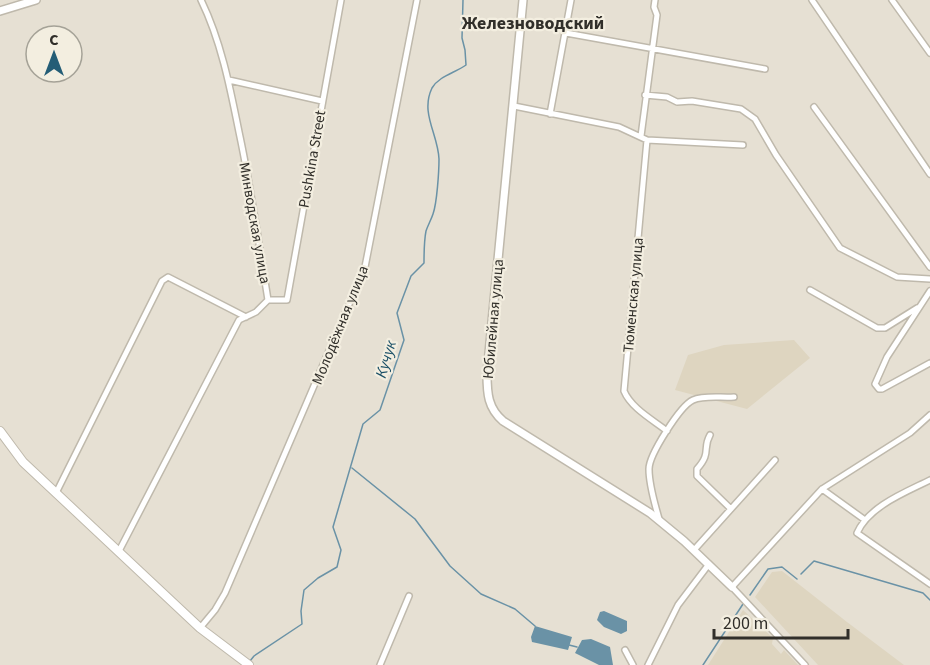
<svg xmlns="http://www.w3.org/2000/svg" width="930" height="665" font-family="'Source Sans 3',sans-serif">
	<rect width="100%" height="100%" fill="#e6e0d3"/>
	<!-- built -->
	<path fill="#ded5c0" d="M794 340 810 358 747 409 675 390 688 355 724 345Z
		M782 571 847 622 904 665H818L755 597 772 572Z
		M743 610 773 638 772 644 781 654 784 650 798 665H708Z"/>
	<!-- water -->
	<path fill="#6a92a6" d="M604 611 627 621V631L621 634 604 627 597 620 600 612Z
		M535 626 572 637 568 650 532 642 531 637Z
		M591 639 610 647 613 665H599L575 653 582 640Z"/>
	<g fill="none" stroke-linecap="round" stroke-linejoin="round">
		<!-- stream -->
		<path stroke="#6a92a6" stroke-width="1.5" d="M352 468 415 519 450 566 481 594 515 609 535 626
			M801 574 814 561 923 593 930 600
			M750 595 768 569 782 567 797 579
			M569 645 577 647
			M250 661 254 656 302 624 301 611 304 590 318 578 337 567 341 550 333 527 363 424 380 410 404 340 397 313 411 276 424 263C424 252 424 241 426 231 428 225 431 220 433 214 437 203 439 171 439 159 438 134 420 113 432 88 439 76 455 73 466 65L465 50 462 38 463 0
			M703 665 743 604"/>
		<!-- minor casing -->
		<g stroke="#bfb9ac" stroke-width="8">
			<path id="minor" d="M201 0C221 41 230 87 239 132 251 188 259 244 268 300
				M812 0 930 174
				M892 0 930 53
				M566 33 765 69
				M229 80 322 101
				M645 95 667 97 677 102 692 101 741 109 755 119 776 155 840 248 897 277 930 279
				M514 106 619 127 647 140 743 145
				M814 107 930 267
				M550 114 571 0
				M641 136 657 15 654 7 655 0
				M647 140 624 391C631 408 653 420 667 431
				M810 290 877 328H885L917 308
				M930 291 887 357 875 384 879 389H882L930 363
				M268 300H287L341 0
				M710 435C702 449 712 452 697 469V476L731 509
				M930 480C906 492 869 506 857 533L930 584
				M822 489 865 520
				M56 493 162 281 168 277 246 317
				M659 519C655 504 649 486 649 469 649 455 680 406 693 400 704 395 722 398 734 397
				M694 550 775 460
				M119 551 239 320 256 312 268 300
				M200 628 215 610 225 593 365 267 417 0
				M625 650 633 665
				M380 665 409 596
				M648 665 678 605 709 564
				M805 665 732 587 822 489 910 433 930 415"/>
		</g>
		<!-- tertiary casing -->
		<g stroke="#bfb9ac" stroke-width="10">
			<path id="tertiary" d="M523 0 487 374C487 394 488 408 503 421L650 513 684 541 732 587
				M0 11 36 0"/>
		</g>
		<!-- secondary casing -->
		<g stroke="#bfb9ac" stroke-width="10">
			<path id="secondary" d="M0 431 23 462 200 628 249 665"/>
		</g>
		<!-- minor -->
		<use href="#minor" stroke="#fff" stroke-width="5"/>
		<!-- tertiary -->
		<use href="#tertiary" stroke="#fff" stroke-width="7"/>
		<!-- secondary -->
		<use href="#secondary" stroke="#fff" stroke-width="8"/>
	</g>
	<g text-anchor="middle" stroke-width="4.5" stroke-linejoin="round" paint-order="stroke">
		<!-- street labels -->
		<g font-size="15" fill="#312f2a" stroke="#f3eee0">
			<text transform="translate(312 159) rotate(-80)" y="5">Pushkina Street</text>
			<text transform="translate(255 223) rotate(80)" y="5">Минводская улица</text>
			<text transform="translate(633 295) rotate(-85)" y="5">Тюменская улица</text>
			<text transform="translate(493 319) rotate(-85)" y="5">Юбилейная улица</text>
			<text transform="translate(340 325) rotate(-68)" y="5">Молодёжная улица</text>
		</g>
		<!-- water labels -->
		<g font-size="16" font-style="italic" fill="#1b5067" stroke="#f3eee0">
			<text transform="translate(385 359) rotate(-73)" y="6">Кучук</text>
		</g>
		<!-- quarter labels -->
		<g font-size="18" font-weight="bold" fill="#312f2a" stroke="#f3eee0">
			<text x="533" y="29">Железноводский</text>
		</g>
	</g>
	<!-- north arrow -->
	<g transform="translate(54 54)"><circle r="28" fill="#f3eee0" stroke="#a5a297" stroke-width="1.5"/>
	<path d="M0-4.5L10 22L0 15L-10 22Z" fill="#245d76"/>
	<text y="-9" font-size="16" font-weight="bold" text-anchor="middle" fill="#312f2a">С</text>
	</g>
	<!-- scale -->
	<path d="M714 629v9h134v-9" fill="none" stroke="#312f2a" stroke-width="3"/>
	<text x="723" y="629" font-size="18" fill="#312f2a" stroke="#f3eee0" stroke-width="4.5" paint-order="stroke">200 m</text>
</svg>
